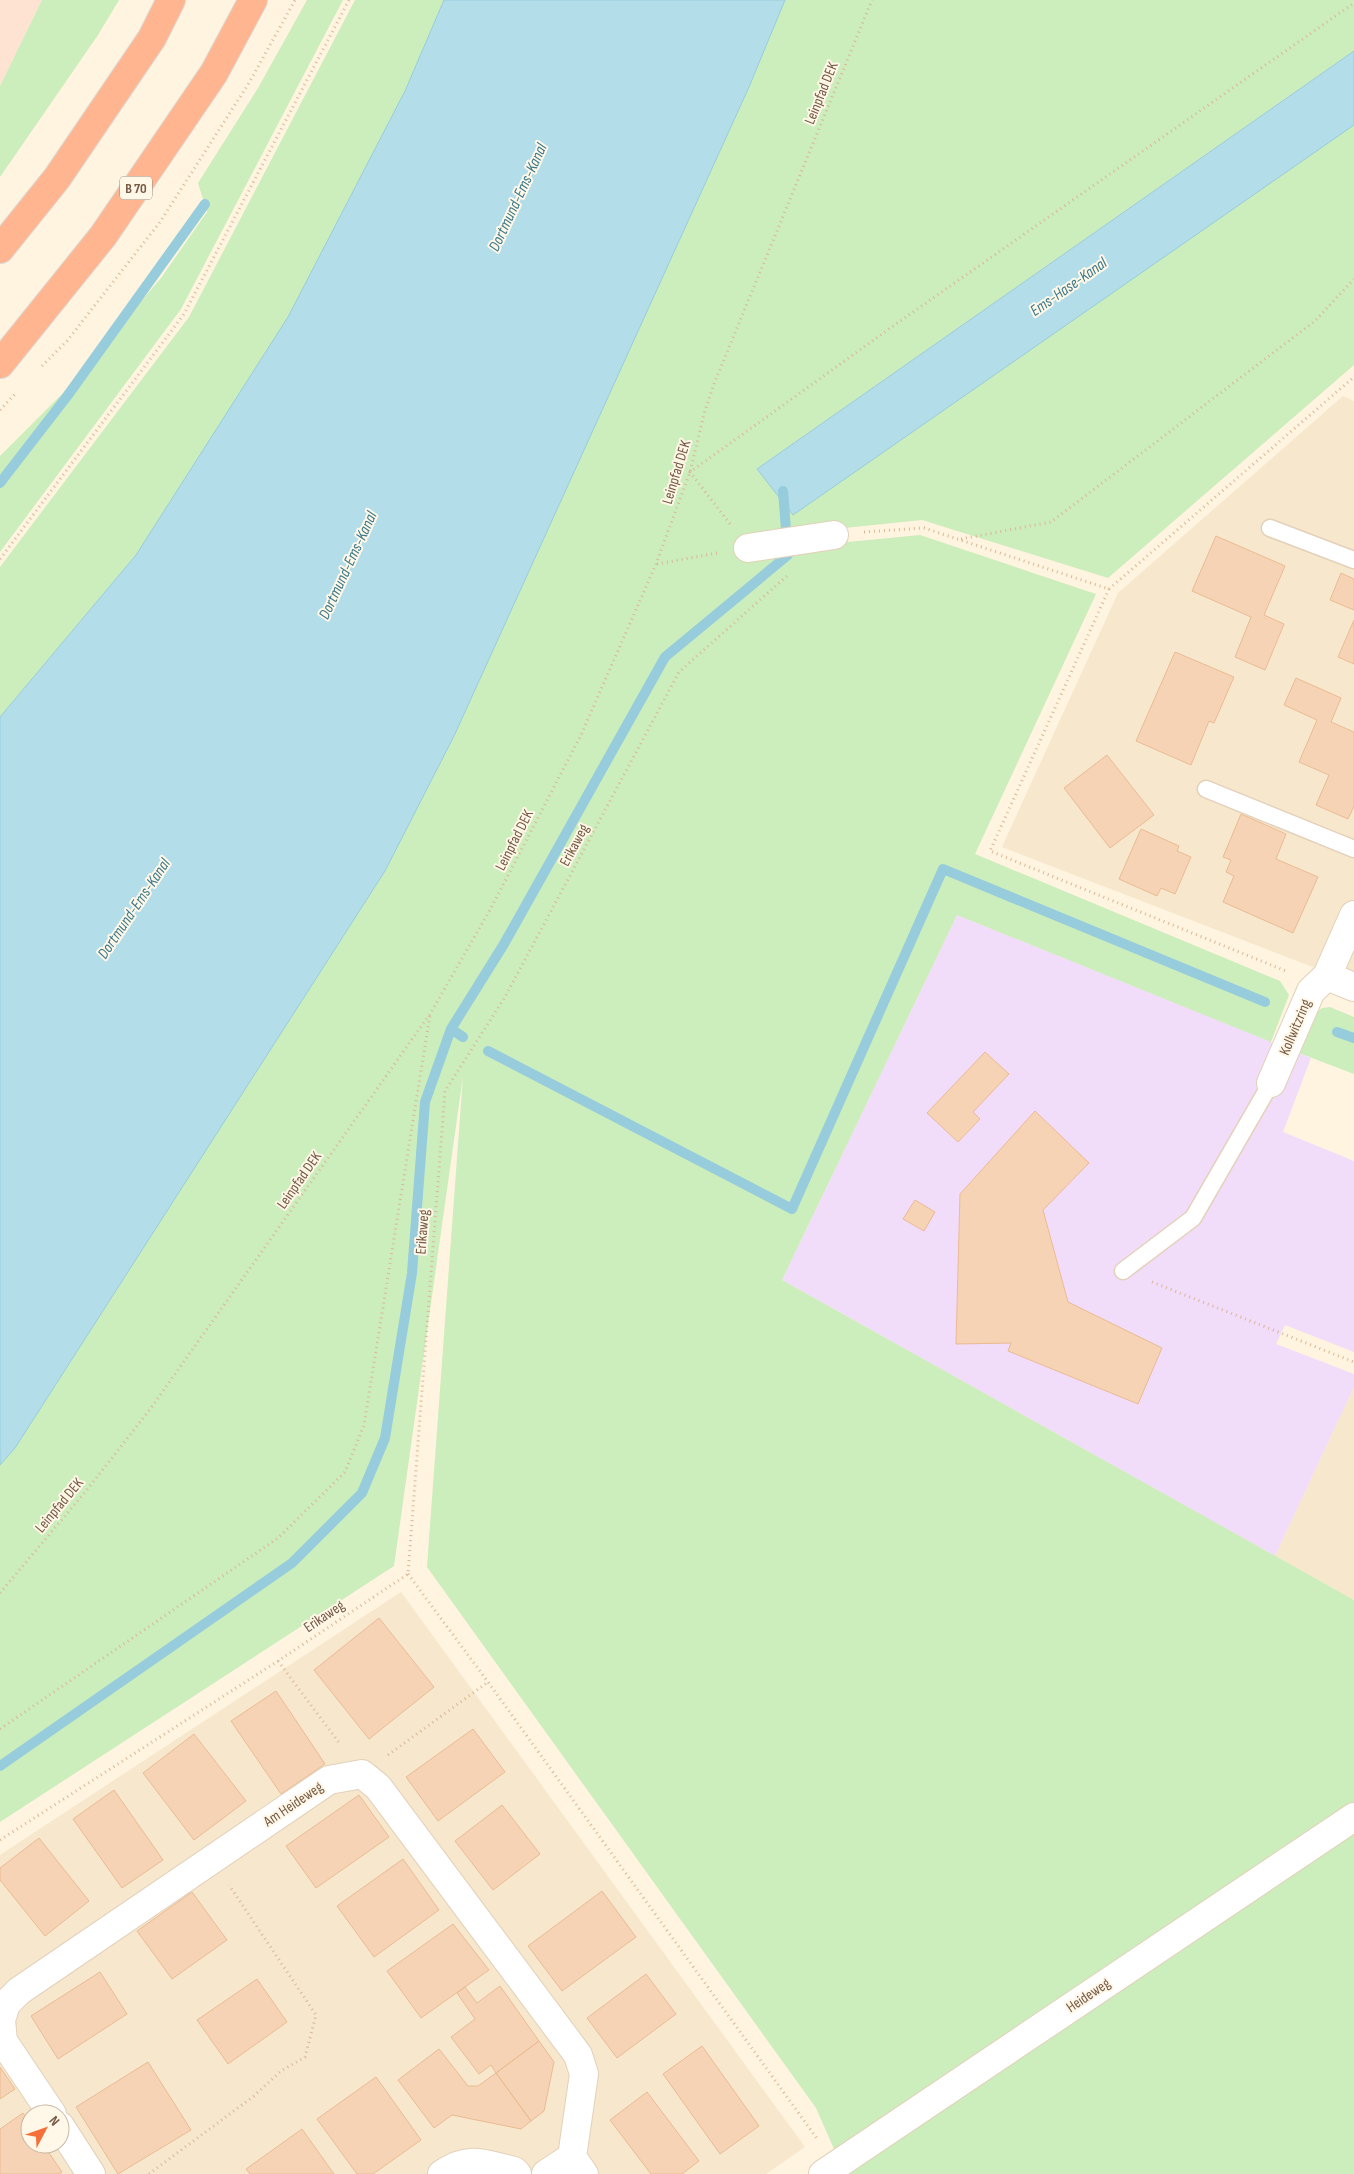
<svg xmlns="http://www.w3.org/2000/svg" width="1354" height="2174" font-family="'Sofia Sans Condensed',sans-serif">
	<rect width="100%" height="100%" fill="#fef4df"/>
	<!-- residential -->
	<path fill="#f6e7cd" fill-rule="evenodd" d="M1343 396 1354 401V983L1002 847 1118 593Z
		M1354 1387V1600L1275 1556Z
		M401 1592 805 2147 766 2174H0V1855ZM30 2114H60V2144H30Z"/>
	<!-- commercial -->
	<path fill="#ffe3d2" d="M0 0H42L0 86Z"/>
	<!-- education -->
	<path fill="#f1dcfa" d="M957 915 1311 1058 1283 1132 1354 1161V1352L1285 1325 1276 1344 1354 1374V1387L1275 1556 782 1280Z"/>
	<!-- green -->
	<path fill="#ccedbc" d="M42 0H119L98 35 0 177V86Z
		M307 0H343L181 309 0 552V456L63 393 161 278 207 212 198 183 258 88Z
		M355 0H444L405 91 288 317 136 555 0 717V567L189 317Z
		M785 0H1354V51L757 469 1354 125V365L1108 578 922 520 825 530 848 542 920 535 1096 594 975 854 1280 981 1289 995 1271 1042 957 915 782 1280 1354 1600V2174H845L816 2108 427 1567 463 1076 394 1566 0 1822V1465L15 1448 385 871 454 736 749 87Z
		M1330 1007 1354 1017V1074L1299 1053 1317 1012 1322 1008Z"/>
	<!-- water -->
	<path fill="#b2dde9" stroke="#97ccdc" d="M444 0H785L749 87 454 736 385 871 15 1448 0 1465V717L136 555 288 317 405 91Z
		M1354 51V125L793 515 757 469Z"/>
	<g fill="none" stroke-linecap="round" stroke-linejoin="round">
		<!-- stream -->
		<path stroke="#97ccdc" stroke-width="10" d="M0 483 68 395 205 204
			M451 1029 463 1037
			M1337 1032 1354 1038
			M488 1051 792 1209 943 869 1265 1002
			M0 1766 292 1563 362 1493 385 1438 412 1273 425 1102 451 1029 504 944 665 657 788 555 783 491"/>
	</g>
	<!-- building -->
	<path fill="#f6d3b4" stroke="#eabb93" d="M1216 536 1285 566 1264 615 1284 624 1265 670 1235 657 1251 617 1192 591Z
		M1341 573 1354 579V610L1330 600Z
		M1354 620V664L1338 657Z
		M1175 652 1234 677 1214 723 1209 721 1191 765 1136 741Z
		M1296 678 1341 698 1331 722 1354 732V806L1348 819 1316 805 1329 775 1299 762 1317 720 1284 705Z
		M1107 755 1154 815 1110 848 1064 788Z
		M1241 814 1286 834 1276 859 1318 877 1293 933 1223 902 1234 876 1226 872 1231 860 1223 857Z
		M1141 829 1179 846 1177 851 1191 857 1175 894 1161 888 1157 896 1119 879Z
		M985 1052 1009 1074 973 1112 980 1119 958 1142 927 1113Z
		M1035 1111 1089 1163 1043 1210 1068 1302 1162 1348 1138 1404 1008 1351 1011 1343 956 1344 960 1194Z
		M915 1200 935 1212 924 1231 903 1219Z
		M379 1618 434 1687 369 1739 314 1670Z
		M276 1691 325 1764 281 1794 231 1721Z
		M473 1729 505 1772 438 1821 406 1777Z
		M194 1734 246 1801 194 1840 143 1773Z
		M114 1790 163 1860 122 1888 73 1819Z
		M359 1795 389 1837 316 1888 286 1846Z
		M502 1805 540 1854 493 1890 455 1841Z
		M39 1838 89 1901 45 1936 0 1880V1868Z
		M403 1859 439 1910 374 1957 337 1906Z
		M602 1891 636 1937 562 1991 528 1946Z
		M192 1892 227 1940 172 1979 137 1931Z
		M453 1924 489 1970 421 2018 387 1971Z
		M100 1972 127 2014 58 2059 31 2016Z
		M646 1974 676 2014 617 2058 587 2018Z
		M257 1979 287 2022 228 2064 197 2020Z
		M500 1986 539 2041 496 2073 491 2065 479 2074 451 2037 475 2019 457 1993 465 1987 477 2003Z
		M539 2041 554 2062 544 2111 531 2121 496 2073Z
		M702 2046 759 2126 720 2154 663 2074Z
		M439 2049 468 2086H478L496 2073 531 2121 521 2129 452 2115 434 2128 398 2080Z
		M148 2062 191 2130 118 2174 76 2107Z
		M0 2067 15 2089 0 2099Z
		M376 2077 421 2140 373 2174H357L317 2119Z
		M647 2092 699 2161 682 2174H651L610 2120Z
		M23 2113 30 2124V2144H43L62 2172 59 2174H0V2129Z
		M302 2129 334 2174H250L246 2169Z"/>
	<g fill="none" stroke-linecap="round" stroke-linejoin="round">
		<!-- lane casing -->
		<g stroke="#e3d1ba" stroke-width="19">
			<path id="lane" d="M1270 528 1354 560
				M1206 789 1354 849
				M1123 1271 1193 1218 1271 1083"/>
		</g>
		<!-- street casing -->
		<g stroke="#e3d1ba" stroke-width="30">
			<path id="street" d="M748 548 834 535
				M1327 976 1354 987
				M1271 1083 1311 991 1327 976 1354 915
				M52 2114 3 2041 1 2020 6 2004 19 1991 329 1780 362 1774 378 1787 578 2055 584 2074 572 2157 584 2174
				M60 2126 91 2174
				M442 2174C470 2155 484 2164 514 2171L517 2174
				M546 2174 572 2157
				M823 2174 1354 1817"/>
		</g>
		<!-- highway casing -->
		<g stroke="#ded7d2" stroke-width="30">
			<path id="highway" d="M0 249 57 178 152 38 171 0
				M0 364 103 236 214 73 253 0"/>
		</g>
		<!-- path -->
		<path stroke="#dbb797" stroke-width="3" stroke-dasharray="1 4" stroke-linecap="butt" d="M42 366 67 341 160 222 249 83 295 0
			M0 410 17 392
			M730 524 690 472 896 324 1354 3
			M864 532 924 528 1109 589 1354 377
			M961 539 1051 522 1315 321 1354 279
			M0 559 184 314 349 0
			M657 564 717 553
			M1109 589 990 851 1286 971
			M1152 1282 1354 1362
			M408 1574 488 1682 818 2140
			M0 1593 86 1491 151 1408 430 1014 490 910 581 735 656 564 690 472 704 414 714 384 872 0
			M278 1661 340 1744
			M0 1729 278 1538 345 1472 364 1425 430 1015
			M388 1755 488 1682
			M0 1840 278 1661 408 1574 445 1091 505 997 679 672 788 575
			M149 2174 254 2096 281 2071 305 2057 316 2015 229 1885"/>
		<!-- lane -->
		<use href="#lane" stroke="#fff" stroke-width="16"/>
		<!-- street -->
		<use href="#street" stroke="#fff" stroke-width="28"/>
		<!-- highway -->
		<use href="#highway" stroke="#ffb58f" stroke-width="28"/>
	</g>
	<g text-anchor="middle" stroke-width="4" stroke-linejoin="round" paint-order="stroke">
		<!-- shield labels -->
		<rect fill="#fff7e7" stroke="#9f8976" stroke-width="1" x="120" y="176.5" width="32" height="23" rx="4"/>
		<g font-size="14" font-weight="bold" fill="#765a45">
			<text x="136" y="193">B 70</text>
		</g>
		<!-- street labels -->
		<g font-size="15" fill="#765a45" stroke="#fff7e7">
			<text transform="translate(821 93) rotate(-68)" y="5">Leinpfad DEK</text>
			<text transform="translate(676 472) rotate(-73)" y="5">Leinpfad DEK</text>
			<text transform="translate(514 840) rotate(-63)" y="5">Leinpfad DEK</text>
			<text transform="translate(574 845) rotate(-62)" y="5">Erikaweg</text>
			<text transform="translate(1295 1027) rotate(-67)" y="5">Kollwitzring</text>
			<text transform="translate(299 1180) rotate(-55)" y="5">Leinpfad DEK</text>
			<text transform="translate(422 1232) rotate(-86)" y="5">Erikaweg</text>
			<text transform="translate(59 1505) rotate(-50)" y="5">Leinpfad DEK</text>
			<text transform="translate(324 1616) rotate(-34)" y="5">Erikaweg</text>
			<text transform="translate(293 1804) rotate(-34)" y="5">Am Heideweg</text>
			<text transform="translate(1088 1995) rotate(-34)" y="5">Heideweg</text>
		</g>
		<!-- water labels -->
		<g font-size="16" font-style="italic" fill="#3c798c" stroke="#fff7e7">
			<text transform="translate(517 197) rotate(-65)" y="6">Dortmund-Ems-Kanal</text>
			<text transform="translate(1068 286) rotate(-35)" y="6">Ems-Hase-Kanal</text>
			<text transform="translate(347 565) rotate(-65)" y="6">Dortmund-Ems-Kanal</text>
			<text transform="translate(133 908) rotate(-56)" y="6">Dortmund-Ems-Kanal</text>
		</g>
	</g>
	<!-- north arrow -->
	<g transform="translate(45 2129) rotate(49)"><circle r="24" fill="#fff7e7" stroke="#c8b8a6"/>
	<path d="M0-4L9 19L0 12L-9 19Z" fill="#f47038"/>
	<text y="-8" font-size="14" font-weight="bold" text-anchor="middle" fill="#765a45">N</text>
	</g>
</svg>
